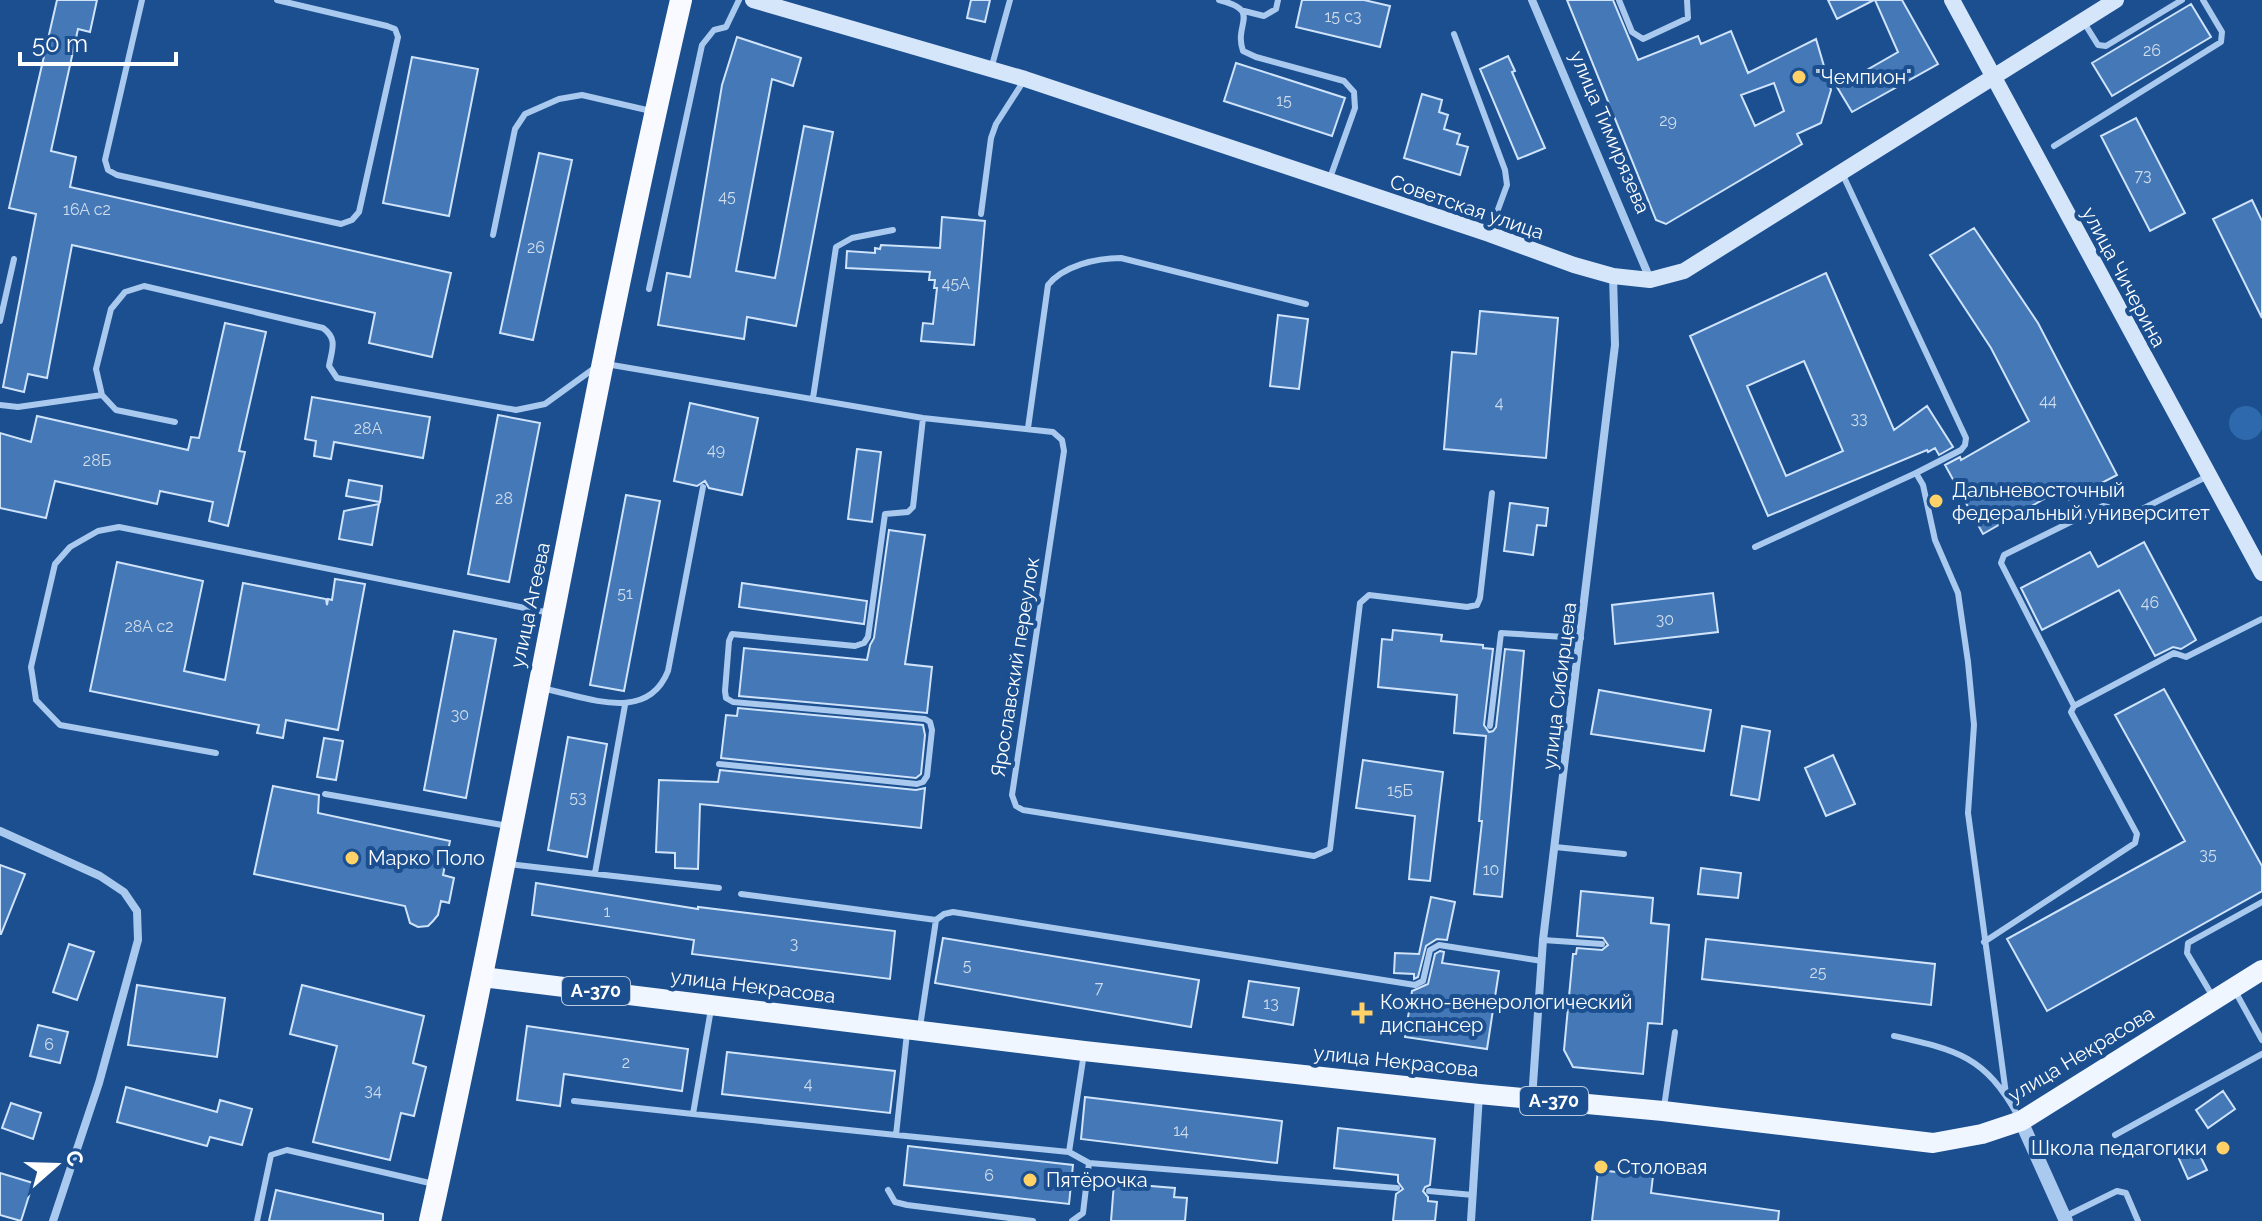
<svg xmlns="http://www.w3.org/2000/svg" width="2262" height="1221" font-family="Raleway,sans-serif">
	<rect width="100%" height="100%" fill="#1b4f8f"/>
	<!-- green -->
	<path fill="#2e69ad" d="M2229 423a17 17 0 1 1 34 0a17 17 0 1 1-34 0Z"/>
	<!-- building -->
	<path fill="#4478b7" stroke="#cfe3fa" stroke-width="2" fill-rule="evenodd" d="M57 0H97L90 32 78 29 51 151 76 157 70 187 451 273 432 357 369 343 375 313 72 245 47 378 28 374 24 392 3 387 36 214 9 208Z
		M971 0H990L985 22 967 18Z
		M1302 0H1364L1390 6 1380 47 1296 27Z
		M1567 0H1613L1638 60 1698 36 1701 44 1731 31 1748 73 1816 39 1831 90 1821 123 1797 134 1802 144 1666 224 1656 220ZM1774 83 1784 111 1755 126 1741 95Z
		M1828 0H1874L1837 19Z
		M1875 0H1902L1938 64 1852 112 1837 87 1898 52Z
		M2191 4 2211 37 2112 96 2092 63Z
		M737 37 801 58 793 86 772 79 736 271 775 278 804 126 833 132 796 326 747 317 744 339 658 325 667 273 690 277 722 85Z
		M1508 56 1515 71 1512 72 1545 148 1518 159 1480 69Z
		M412 57 478 69 449 216 383 203Z
		M1236 63 1345 98 1332 136 1224 101Z
		M1422 94 1442 100 1439 112 1448 115 1444 129 1460 134 1457 144 1468 147 1460 175 1404 158Z
		M2136 118 2185 213 2150 231 2101 136Z
		M539 153 572 160 533 340 500 333Z
		M2252 200 2262 221V318L2213 219Z
		M942 217 985 221 974 345 921 341 923 323 933 324 937 288H934L935 280H929L930 272 846 268 847 251 875 253V248L880 249 881 245 940 248Z
		M1974 228 2038 323 2117 475 2069 500 2063 488 1983 534 1945 465 1960 457 1961 460 2029 421 1991 348 1930 255Z
		M1826 273 1894 430 1927 406 1953 447 1939 455 1935 448 1928 452 1927 450 1768 516 1690 336ZM1804 361 1843 451 1786 476 1747 386Z
		M1480 311 1558 318 1546 458 1444 449 1452 352 1476 354Z
		M1278 315 1308 319 1299 389 1270 386Z
		M225 323 266 332 239 451 245 452 228 526 209 521 213 502 160 491 157 504 55 481 46 518 0 508V433L31 442 37 416 188 450 191 437 199 438Z
		M312 397 430 417 423 458 334 442 331 459 314 456 316 441 305 439Z
		M690 403 758 418 742 495 709 488 705 481 697 486 674 481Z
		M498 415 540 423 509 582 468 574Z
		M857 449 881 452 872 522 848 519Z
		M349 480 382 486 380 502 346 496Z
		M626 495 660 501 624 691 590 685Z
		M1510 503 1548 508 1546 526 1537 525 1533 555 1504 551Z
		M379 504 372 545 339 539 344 511Z
		M889 530 925 535 905 664 932 667 927 713 739 696 744 648 867 660 870 645 874 638Z
		M2144 542 2196 640 2181 649 2173 647 2155 656 2119 590 2042 630 2021 588 2090 552 2098 567Z
		M117 562 203 581 184 671 225 680 243 583 326 599 327 605 328 599 332 600 335 579 365 584 338 730 286 720 283 738 257 733 259 725 90 691Z
		M742 583 867 601 864 624 739 607Z
		M1713 593 1718 632 1615 644 1612 605Z
		M1393 630 1442 635 1441 641 1483 645V648L1493 649 1484 725 1489 732 1493 731 1496 727 1505 649 1524 651 1502 897 1474 894 1482 821H1479L1486 736 1454 733 1457 695 1378 687 1382 639 1392 640Z
		M454 631 496 639 466 798 424 790Z
		M2164 689 2262 866V891L2047 1011 2007 939 2185 841 2115 715Z
		M1599 690 1711 710 1704 751 1591 734Z
		M738 708 923 725 925 735 921 774 916 778 721 758 726 715 737 716Z
		M1742 726 1770 731 1759 800 1731 795Z
		M568 737 607 744 587 857 548 850Z
		M324 738 343 741 336 780 317 777Z
		M1833 755 1855 804 1826 816 1805 768Z
		M1363 760 1443 772 1430 881 1409 879 1415 816 1356 808Z
		M720 770 916 790 925 788 921 828 700 804 698 869 675 868V853L656 852 659 780 718 782Z
		M273 786 319 795 318 813 450 841 443 875 454 878 449 903 441 901 438 915 433 921 428 926 418 927 410 923 405 906 254 874Z
		M0 865 25 874 1 934H0Z
		M1701 868 1741 873 1738 898 1698 894Z
		M536 883 698 909V907L895 931 890 979 692 954 694 940 532 915Z
		M1581 891 1653 898 1651 923 1669 925 1662 1024 1648 1023 1643 1074 1573 1067 1564 1050 1573 954H1576L1577 948 1602 950 1608 945 1603 938 1577 936Z
		M1431 897 1455 902 1447 940 1437 939 1426 946 1418 977 1414 979V974L1394 973 1395 953 1419 954Z
		M943 938 1199 980 1191 1027 935 983Z
		M1706 939 1935 964 1931 1005 1702 979Z
		M69 944 94 952 77 1000 53 992Z
		M1440 951 1444 952 1442 963 1499 971 1487 1049 1405 1037 1412 991 1428 984 1435 954Z
		M1249 981 1299 988 1293 1025 1243 1017Z
		M137 985 225 998 217 1057 128 1045Z
		M302 985 424 1016 413 1063 426 1067 414 1116 401 1113 390 1160 313 1142 337 1046 290 1034Z
		M38 1025 68 1032 60 1063 30 1056Z
		M527 1026 688 1049 682 1091 564 1074 560 1106 517 1100Z
		M727 1052 895 1071 890 1113 722 1094Z
		M126 1087 217 1112 220 1100 252 1109 242 1145 210 1137 207 1146 117 1122Z
		M2223 1091 2235 1109 2208 1128 2196 1110Z
		M1085 1097 1282 1121 1277 1163 1081 1139Z
		M11 1103 41 1113 33 1139 2 1128Z
		M1338 1128 1435 1139 1430 1185 1425 1187 1423 1191 1428 1197V1201L1437 1202 1435 1221H1393L1396 1194 1403 1189 1398 1182V1175L1334 1168Z
		M2193 1141 2207 1170 2188 1179 2175 1150Z
		M908 1146 1073 1165 1069 1204 904 1185Z
		M1598 1170 1653 1176 1651 1193 1779 1211 1778 1221H1592Z
		M0 1173 33 1183 21 1221 0 1215Z
		M1114 1183 1175 1188 1174 1197 1187 1198 1185 1221H1111Z
		M276 1190 383 1214V1221H269Z"/>
	<g fill="none" stroke-linecap="round" stroke-linejoin="round">
		<!-- service -->
		<path stroke="#a9c9ee" stroke-width="6" d="M142 0 105 160 108 170 117 175 341 224 352 220 359 212 398 37 395 29 387 26 277 0
			M1219 0C1263 11 1233 23 1243 51L1256 57 1344 81 1354 92 1355 108 1330 178
			M1619 0 1632 32 1643 39 1688 18 1687 0
			M1244 11 1264 16 1276 9 1278 0
			M2083 21 2098 45 2106 46 2182 0
			M1454 34 1505 170 1507 185 1490 231
			M991 69 1010 0
			M2054 146 2221 42 2222 32 2203 0
			M1842 173 1966 438 1965 445 1961 450 1916 473
			M981 214 991 138 996 124 1023 82
			M493 235 515 129 525 114 559 99 582 95 651 111
			M649 289 702 45 714 30 726 27 739 0
			M0 321 14 259
			M606 364 923 418 1053 432 1062 440 1064 451 1012 795 1016 806 1023 810 1314 856 1330 849 1360 603 1369 595 1467 607 1477 605 1480 598 1492 493
			M813 398 836 247 852 238 893 230
			M0 405 18 407 102 395
			M175 422 116 410 102 395 96 369 111 309 125 292 144 286 323 328C338 339 332 349 329 366L337 378 516 410 545 404 596 367
			M1028 428 1048 285C1063 266 1096 258 1121 258L1306 304
			M1755 547 1916 473 1923 485 1935 540 1958 593 1968 662 1974 725 1968 813 2006 1094
			M545 689C587 697 647 724 668 671L703 487
			M2074 706 2001 563 2004 555 2103 506 2108 507 2114 519 2120 520 2208 476
			M1490 726 1501 633 1581 638
			M216 753 60 725 36 700 31 667 55 564 70 547 98 531 119 527 550 613
			M719 764 917 784 923 782 927 776 932 730 930 722 925 719 733 702 726 698 725 691 729 641 732 634 855 646 864 643 868 637 885 514 908 512 913 507 923 418
			M325 794 508 826
			M1555 847 1624 854
			M508 864 719 888
			M595 873 625 705
			M741 894 936 920
			M1543 940 1602 944
			M1984 942 2135 843 2137 834 2071 712 2074 706 2174 653 2186 657 2262 619
			M2235 991 2262 1040
			M2213 997 2187 953 2188 943 2262 902
			M920 1027 936 920 944 914 953 912 1415 985 1423 981 1430 950 1439 945 1542 961
			M907 1033 896 1135 1069 1152 1084 1053
			M1894 1036C1957 1050 1985 1056 2018 1116
			M574 1101 693 1114 711 1009
			M1664 1107 1675 1032
			M693 1114 896 1135
			M2115 1135 2262 1054
			M1069 1152 1089 1163 1083 1213 1072 1221
			M1089 1163 1397 1188
			M888 1190 895 1202 907 1205 1033 1221
			M1429 1191 1473 1195
			M2064 1217 2117 1191 2126 1193 2138 1221
			M257 1221 271 1155 287 1150 434 1184"/>
		<!-- minor -->
		<path stroke="#a9c9ee" stroke-width="8" d="M1532 0 1650 279
			M0 831 100 876 124 892 137 911 138 940 99 1083 53 1221
			M1532 1099 1543 940 1615 345 1613 276
			M1471 1221 1479 1095"/>
		<!-- tertiary -->
		<path stroke="#a9c9ee" stroke-width="14" d="M2021 1121 2066 1221"/>
		<!-- secondary -->
		<path stroke="#d6e6fa" stroke-width="16" d="M753 0 1025 79 1489 234 1574 265 1613 276 1650 280 1684 271 2116 0
			M1952 0 2262 573"/>
		<!-- primary -->
		<path stroke="#f0f6ff" stroke-width="20" d="M482 977 1084 1051 1479 1094 1663 1111 1933 1143 1982 1134 2021 1121 2262 970"/>
		<!-- trunk -->
		<path stroke="#f8faff" stroke-width="22" d="M430 1221C520 815 587 405 681 0"/>
	</g>
	<!-- markers -->
	<g fill="#ffd166" stroke="#1b4f8f" stroke-width="3">
		<circle cx="1799" cy="77" r="8"/>
		<circle cx="1936" cy="501" r="8"/>
		<circle cx="352" cy="858" r="8"/>
		<path d="M1358 1001h8v8h8v8h-8v8h-8v-8h-8v-8h8z"/>
		<circle cx="2223" cy="1148" r="8"/>
		<circle cx="1601" cy="1167" r="8"/>
		<circle cx="1030" cy="1180" r="8"/>
	</g>
	<g text-anchor="middle" stroke-width="8" stroke-linejoin="round" paint-order="stroke">
		<!-- number labels -->
		<g font-size="16" fill="#d0dded">
			<text x="1343" y="22">15 с3</text>
			<text x="2152" y="56">26</text>
			<text x="1284" y="106">15</text>
			<text x="1668" y="126">29</text>
			<text x="2143" y="181">73</text>
			<text x="727" y="202">45</text>
			<text x="87" y="215">16А с2</text>
			<text x="536" y="253">26</text>
			<text x="956" y="289">45А</text>
			<text x="2048" y="406">44</text>
			<text x="1499" y="408">4</text>
			<text x="1859" y="424">33</text>
			<text x="368" y="434">28А</text>
			<text x="716" y="455">49</text>
			<text x="97" y="466">28Б</text>
			<text x="504" y="504">28</text>
			<text x="625" y="599">51</text>
			<text x="2150" y="608">46</text>
			<text x="1665" y="625">30</text>
			<text x="149" y="632">28А с2</text>
			<text x="460" y="720">30</text>
			<text x="1400" y="796">15Б</text>
			<text x="578" y="803">53</text>
			<text x="2208" y="860">35</text>
			<text x="1491" y="875">10</text>
			<text x="607" y="917">1</text>
			<text x="794" y="949">3</text>
			<text x="967" y="971">5</text>
			<text x="1818" y="978">25</text>
			<text x="1099" y="993">7</text>
			<text x="1271" y="1009">13</text>
			<text x="49" y="1050">6</text>
			<text x="626" y="1068">2</text>
			<text x="808" y="1089">4</text>
			<text x="373" y="1096">34</text>
			<text x="1181" y="1136">14</text>
			<text x="989" y="1181">6</text>
		</g>
		<!-- shield labels -->
		<g fill="#1b4f8f" stroke="#bbcadd" stroke-width="2">
			<rect x="562" y="977" width="68" height="28" rx="6"/>
			<rect x="1520" y="1087" width="68" height="28" rx="6"/>
		</g>
		<g font-size="18" font-weight="bold" fill="#fff">
			<text x="596" y="997">А-370</text>
			<text x="1554" y="1107">А-370</text>
		</g>
		<!-- poi labels -->
		<g font-size="20" fill="#fff" stroke="#1b4f8f" text-anchor="start">
			<text x="1815" y="84">"Чемпион"</text>
			<text x="1952" y="497">Дальневосточный<tspan x="1952" dy="23">федеральный университет</tspan></text>
			<text x="368" y="865">Марко Поло</text>
			<text x="1380" y="1009">Кожно-венерологический<tspan x="1380" dy="23">диспансер</tspan></text>
			<text x="2207" y="1155" text-anchor="end">Школа педагогики</text>
			<text x="1617" y="1174">Столовая</text>
			<text x="1046" y="1187">Пятёрочка</text>
		</g>
		<!-- street labels -->
		<g font-size="20" fill="#fff" stroke="#1b4f8f">
			<text transform="translate(1610 132) rotate(67)" y="7">улица Тимирязева</text>
			<text transform="translate(1467 207) rotate(19)" y="7">Советская улица</text>
			<text transform="translate(2124 277) rotate(62)" y="7">улица Чичерина</text>
			<text transform="translate(530 605) rotate(-78)" y="7">улица Агеева</text>
			<text transform="translate(1015 667) rotate(-81)" y="7">Ярославский переулок</text>
			<text transform="translate(1559 686) rotate(-83)" y="7">улица Сибирцева</text>
			<text transform="translate(753 986) rotate(7)" y="7">улица Некрасова</text>
			<text transform="translate(2081 1054) rotate(-31)" y="7">улица Некрасова</text>
			<text transform="translate(1396 1061) rotate(6)" y="7">улица Некрасова</text>
		</g>
	</g>
	<!-- north arrow -->
	<g transform="translate(56 1165) rotate(70)" stroke="#1b4f8f" stroke-width="6" paint-order="stroke">
	<path d="M0-6L14 30L0 20L-14 30Z" fill="#ffffff"/>
	<text y="-12" font-size="22" font-weight="bold" text-anchor="middle" fill="#ffffff">С</text>
	</g>
	<!-- scale -->
	<path d="M20 52v12h156v-12" fill="none" stroke="#ffffff" stroke-width="4"/>
	<text x="32" y="52" font-size="24" fill="#ffffff" stroke="#1b4f8f" stroke-width="6" paint-order="stroke">50 m</text>
</svg>
